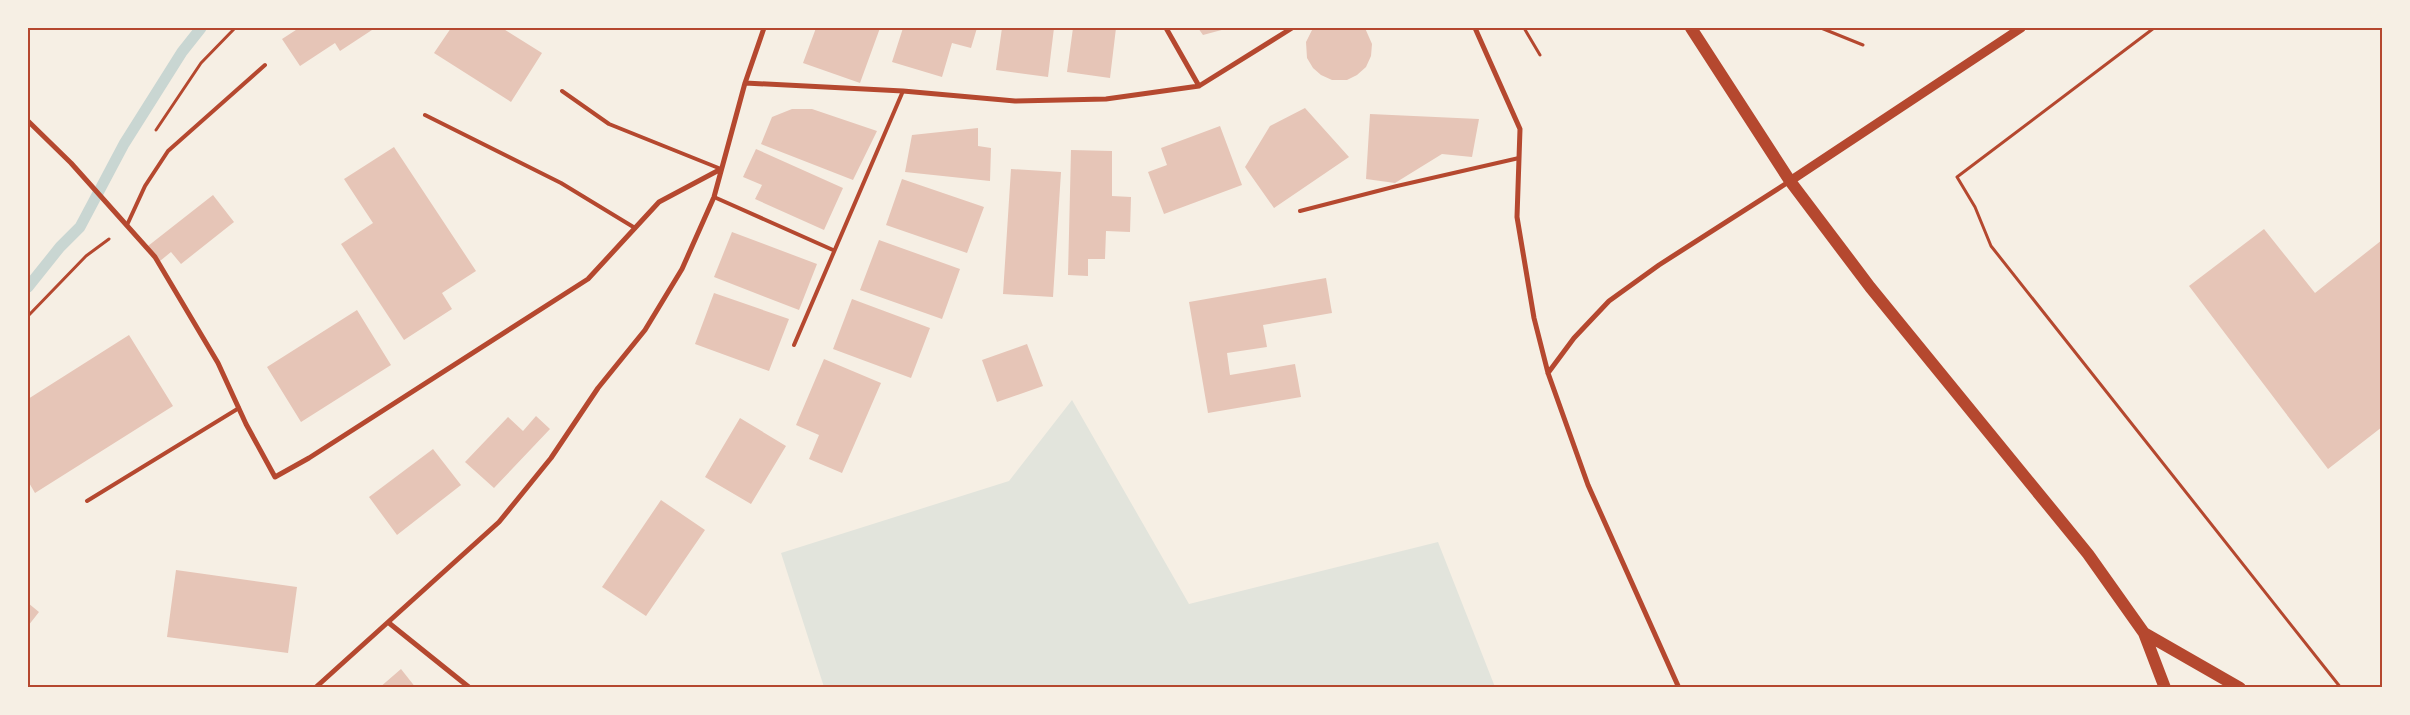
<svg xmlns="http://www.w3.org/2000/svg" width="2410" height="715" font-family="'Source Serif 4',serif">
	<rect width="100%" height="100%" fill="#f6efe4"/>
	<!-- green -->
	<path fill="#e2e4dc" d="M1072 400 1189 604 1438 542 1495 687H824L781 553 1009 481Z"/>
	<g fill="none" stroke-linecap="round" stroke-linejoin="round">
		<!-- stream -->
		<path stroke="#c9d6d2" stroke-width="11" d="M28 287 60 247 80 227 124 144 182 52 201 28"/>
	</g>
	<!-- building -->
	<path fill="#e6c5b7" d="M299 28H375L340 51 335 43 300 66 282 39Z
		M451 28H502L542 53 511 102 434 53Z
		M816 28H880L860 83 803 63Z
		M903 28H977L971 48 952 43 942 77 892 62Z
		M1002 28H1054L1048 77 996 70Z
		M1073 28H1116L1110 78 1067 72Z
		M1198 28H1229L1203 35Z
		M1313 28H1365L1372 44 1371 56 1366 67 1357 75 1347 80H1332L1321 75 1313 68 1307 58 1306 42Z
		M1305 108 1349 157 1274 208 1245 167 1270 126Z
		M792 109H812L877 131 853 180 761 144 772 117Z
		M1370 114 1479 119 1472 157 1442 154 1395 183 1366 179Z
		M1220 126 1242 185 1164 214 1148 172 1167 165 1161 148Z
		M978 128V146L991 148 990 181 905 172 912 135Z
		M394 147 476 271 442 293 452 309 404 340 341 244 373 223 344 179Z
		M756 149 843 188 824 230 755 199 762 185 743 177Z
		M1071 150 1112 151V196L1131 197 1130 232 1106 231 1105 259H1088V276L1068 275Z
		M1011 169 1061 172 1053 297 1003 294Z
		M902 179 984 207 967 253 886 225Z
		M213 195 234 222 181 264 171 252 160 261 148 246Z
		M2264 229 2315 293 2382 240V427L2328 469 2189 286Z
		M732 232 817 264 799 310 714 277Z
		M879 240 960 269 942 319 860 290Z
		M1326 278 1332 313 1263 325 1267 347 1227 353 1230 375 1295 364 1301 397 1208 413 1189 302Z
		M714 293 789 319 769 371 695 344Z
		M852 299 930 328 911 378 833 349Z
		M357 310 391 365 301 422 267 367Z
		M129 335 173 406 35 493 28 481V399Z
		M1027 344 1043 386 997 402 982 360Z
		M824 359 881 383 842 473 809 459 819 435 796 425Z
		M536 416 550 429 494 488 465 462 508 417 523 431Z
		M740 418 786 446 751 504 705 477Z
		M433 449 461 485 397 535 369 497Z
		M661 500 705 530 646 616 602 587Z
		M176 570 297 587 288 653 167 637Z
		M28 603 39 612 28 626Z
		M401 669 416 688H379Z"/>
	<g fill="none" stroke-linecap="round" stroke-linejoin="round">
		<!-- path -->
		<path stroke="#b5482f" stroke-width="3" d="M1524 28 1540 55
			M1821 28 1863 45
			M2154 28 1957 177 1975 207 1991 246 2341 688
			M156 130 201 63 235 28
			M28 316 86 256 109 239"/>
		<!-- service -->
		<path stroke="#b5482f" stroke-width="4" d="M562 91 609 124 721 169
			M425 115 561 183 635 228
			M714 197 833 250
			M1300 211 1397 186 1519 158
			M127 225 145 186 168 151 265 65
			M794 345 903 91
			M87 501 239 408"/>
		<!-- minor -->
		<path stroke="#b5482f" stroke-width="5" d="M1166 28 1199 86
			M1475 28 1520 129 1517 217 1534 318 1548 373 1588 485 1679 688
			M745 83 903 91 1015 101 1106 99 1199 86 1292 28
			M28 121 71 163 155 257 218 363 246 424 275 477 309 458 588 279 659 202 721 169
			M1548 373 1574 338 1609 301 1659 265 1790 181
			M389 623 470 688
			M315 688 499 522 551 458 598 388 645 330 682 269 714 197 745 83 764 28"/>
		<!-- tertiary -->
		<path stroke="#b5482f" stroke-width="9" d="M1790 181 2021 28"/>
		<!-- primary -->
		<path stroke="#b5482f" stroke-width="12" d="M1691 28 1790 181 1870 287 2088 554 2144 633 2165 688
			M2144 633 2240 688"/>
	</g>
	<!-- border -->
	<rect width="2410" height="715" fill="none" stroke="#f6efe4" stroke-width="58"/>
	<rect x="29" y="29" width="2352" height="657" fill="none" stroke="#b5482f" stroke-width="2"/>
</svg>
